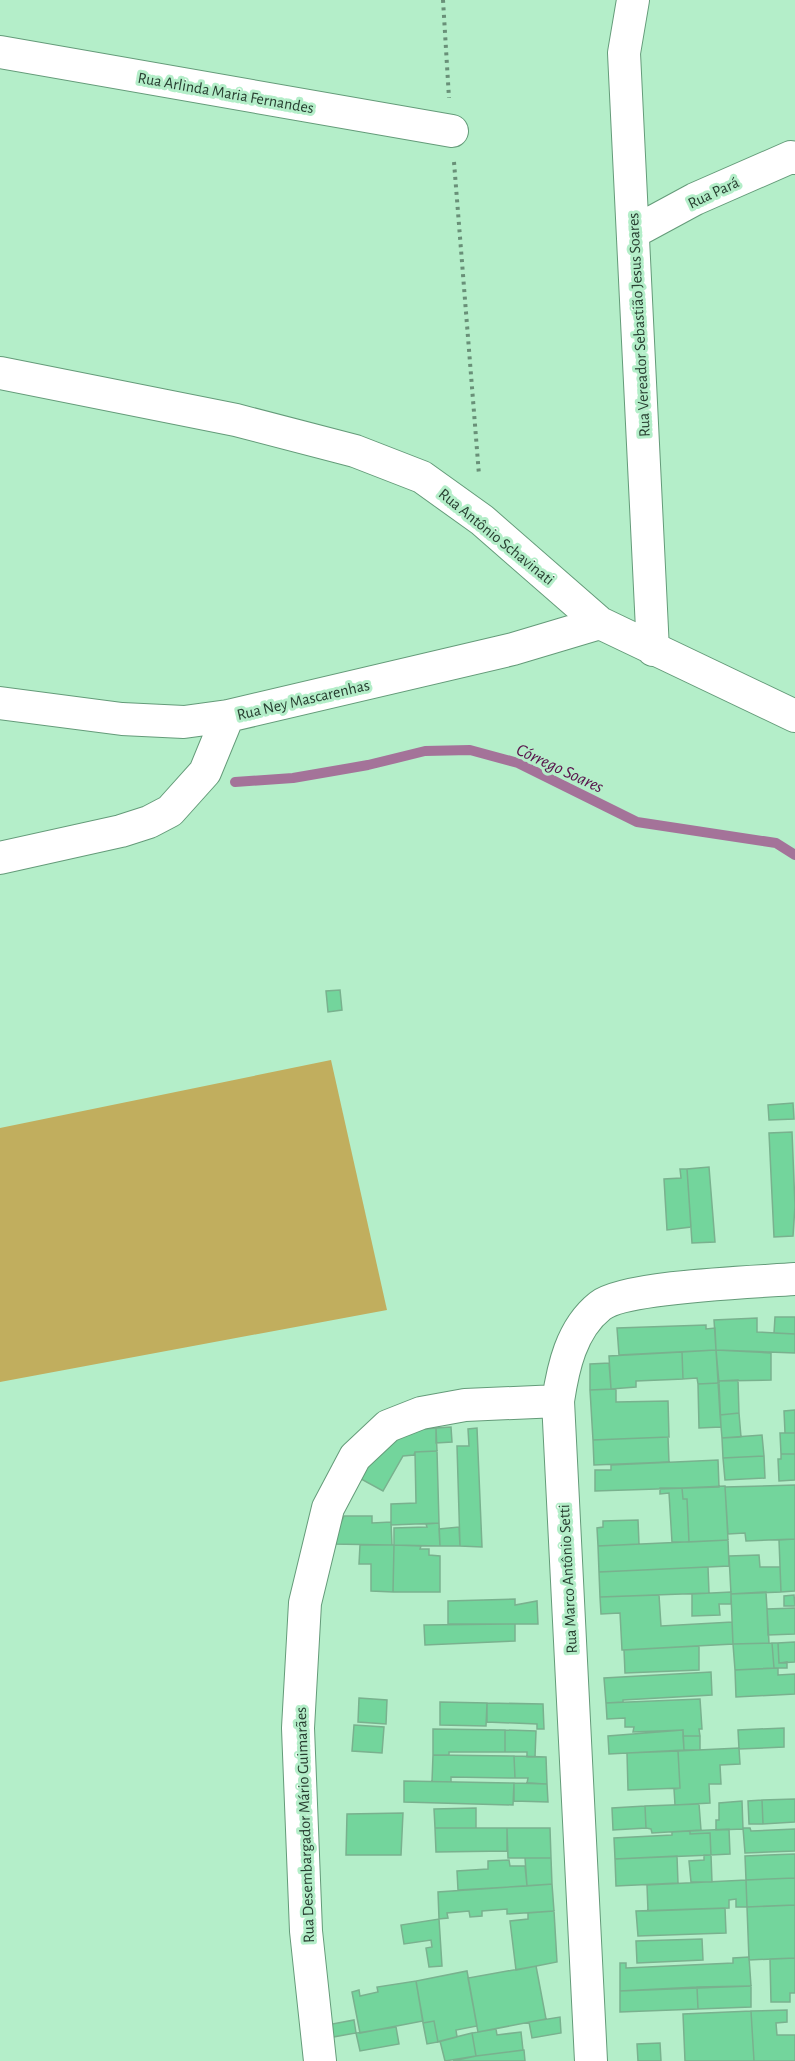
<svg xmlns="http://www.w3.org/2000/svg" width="795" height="2061" font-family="'Alegreya Sans',sans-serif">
	<rect width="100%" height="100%" fill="#b4eec9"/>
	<!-- green -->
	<path fill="#c1ae5e" d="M331 1060 387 1310 0 1382V1128Z"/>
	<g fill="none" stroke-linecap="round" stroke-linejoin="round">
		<!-- stream -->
		<path stroke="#a47399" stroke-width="10" d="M235 782 293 778 368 765 425 751 470 750 518 763 637 822 776 843 795 855"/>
	</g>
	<!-- building -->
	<path fill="#73d59c" stroke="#79b18e" stroke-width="1.5" d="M340 990 342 1010 328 1012 326 991Z
		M793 1103 794 1119 769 1120 768 1105Z
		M792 1132 795 1206 793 1236 774 1237 769 1133Z
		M709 1167 715 1242 692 1243 687 1169Z
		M680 1169H687L691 1227 667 1230 664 1179 681 1178Z
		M775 1317H795V1334L774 1333Z
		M757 1318V1332L795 1334V1353L716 1350 714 1320Z
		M706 1325V1329L715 1328 716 1350 619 1355 617 1328Z
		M716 1350 771 1353V1380L718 1381Z
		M716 1350 719 1383 698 1384 697 1378 683 1379 682 1352Z
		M682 1352 683 1379 636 1381V1387L611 1389 609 1356Z
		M609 1363 611 1389 590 1390V1364Z
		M738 1380 739 1413 720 1415 718 1381Z
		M719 1383 721 1427 699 1428 698 1384Z
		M616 1389V1402L668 1401 669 1437 593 1440 590 1390Z
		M795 1410V1433H785L784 1411Z
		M739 1413 741 1437 722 1438 720 1415Z
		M451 1427 452 1442 436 1443V1428Z
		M436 1428 437 1451 415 1452 414 1455 403 1456 383 1491 361 1479 374 1455 399 1431Z
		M477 1428 482 1547 460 1546 457 1446H469L468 1429Z
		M780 1433H795V1454H781Z
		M762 1435 764 1456 723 1458 722 1438Z
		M668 1437 669 1462 594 1465 593 1440Z
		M437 1451 439 1523 391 1525V1504L416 1503 415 1452Z
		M781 1454H795V1480L779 1481 778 1459H781Z
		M764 1456 765 1478 725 1480 723 1458Z
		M718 1460 719 1487 595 1491V1470H611V1465Z
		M795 1485V1539L746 1541 745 1533 728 1534 725 1487Z
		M725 1486 728 1540 689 1542 687 1499H683L682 1488Z
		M660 1488H682L683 1499H687L689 1542H672L669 1493 660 1494Z
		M344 1516H372V1523L391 1522 392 1545 331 1544Z
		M638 1520 639 1544 598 1546 597 1528 603 1527V1521Z
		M439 1523 440 1546 394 1545V1528L427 1527 426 1524Z
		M459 1527 460 1546H440L439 1529Z
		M795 1539V1591L781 1592 779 1540Z
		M728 1540 729 1566 599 1572 598 1546Z
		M360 1545H394L393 1592 371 1591V1564H359Z
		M394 1545 421 1546 420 1549H429V1555L440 1556V1592H393Z
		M759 1555 760 1567H780L781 1592 731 1594 729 1556Z
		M708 1567 709 1593 600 1597 599 1572Z
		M731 1592V1604H719L720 1615 692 1616V1594Z
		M766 1592 769 1643 733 1644 731 1594Z
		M659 1595 661 1626 732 1622 733 1644 622 1650 620 1613 601 1614 600 1597Z
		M794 1595 795 1606H784V1596Z
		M515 1599V1605L537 1601 538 1624H448V1601Z
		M795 1608V1634L768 1635 767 1609Z
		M515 1624V1641L425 1645 424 1625Z
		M795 1642V1662L779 1663 778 1643Z
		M772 1643 774 1668 735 1670 733 1644Z
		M772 1643H778L779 1663 787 1662V1668H774Z
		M699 1646V1670L625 1673 624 1650Z
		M778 1668V1675L795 1674V1694L736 1697 735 1670Z
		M711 1672 712 1695 623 1700V1702L606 1703 604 1678Z
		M359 1698 387 1700 386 1724 358 1722Z
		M700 1699 702 1729H699L700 1736H683V1730L633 1732 634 1727H625V1718L607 1719 606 1703Z
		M440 1702 487 1703 486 1726 440 1725Z
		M487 1703 543 1704 544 1729H537V1724L487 1722Z
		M354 1725 384 1727 382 1753 352 1751Z
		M784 1728V1747L739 1749 738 1730Z
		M433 1729 505 1730V1752H449V1755H433Z
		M505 1730 536 1731 535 1757H527V1752H505Z
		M683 1730 684 1750 609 1754 608 1736Z
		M683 1736H700V1750H684Z
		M739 1748 740 1764 720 1765 721 1784H709L710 1803 675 1805 674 1789 680 1788 678 1751Z
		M678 1751 680 1788 628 1790 627 1753Z
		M433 1755 514 1756 515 1778 451 1777V1782H432Z
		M514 1756 546 1757 547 1784 527 1783 528 1778H515Z
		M404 1781 514 1783 513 1805 404 1802Z
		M514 1783 547 1784 548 1802 514 1801Z
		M795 1799V1822L763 1824 762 1800Z
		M762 1800 763 1824H749L748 1801Z
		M742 1801 743 1829 716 1830V1820H719V1803Z
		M699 1804 701 1830 652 1833 651 1829 646 1828 645 1806Z
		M645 1806 646 1828 613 1830 612 1808Z
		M476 1808V1828H435L434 1809Z
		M403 1813 401 1855H346L347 1814Z
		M435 1828H507V1851L436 1852Z
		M507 1828H550L551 1858H508Z
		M743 1828H750L751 1831 795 1829V1851L745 1853Z
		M729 1829 730 1854 711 1855 710 1833 690 1834V1831Z
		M690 1831V1834L710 1833 711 1855 615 1859 614 1838 672 1835V1832Z
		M795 1854V1878L746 1880 745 1856Z
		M704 1855H711L712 1882H691L689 1861 704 1860Z
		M677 1856 678 1883 616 1886 615 1859Z
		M525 1858H551L552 1884 527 1886Z
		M509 1860 510 1866H525L527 1886 458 1890 457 1871 488 1869V1861Z
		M795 1878V1905L747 1907 746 1880Z
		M746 1880 747 1907H736V1899L729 1900V1908L648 1911 647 1885Z
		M552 1884 554 1911 507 1914V1909L482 1911V1916L470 1917 469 1911 447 1913 448 1918 439 1919 438 1892Z
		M795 1905V1958L749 1960 747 1907Z
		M725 1908 726 1933 638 1936 636 1911Z
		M554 1911 557 1962 516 1970 510 1921 528 1919V1913Z
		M439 1919 442 1966 429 1967 426 1948 432 1947 431 1940 404 1944 401 1925Z
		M702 1939 703 1960 637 1963 636 1941Z
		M749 1957 751 1986 620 1991V1963H626V1968L733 1963V1958Z
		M795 1958V1993H790V2002H771L770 1959Z
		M536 1966 546 2019 478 2032 468 1978Z
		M467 1971 477 2026 456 2030 457 2037 438 2042 434 2021 423 2023 416 1981Z
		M416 1981 423 2021 360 2033 352 1992 359 1990 360 1996 378 1992 377 1987Z
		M751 1986V2007L698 2009 697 1987Z
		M697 1987 698 2009 620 2012V1991Z
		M787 2010V2022L776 2023 777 2035H795V2061H754L751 2011Z
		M751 2011 754 2061H685L683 2014Z
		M560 2017 561 2033 532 2038 529 2022Z
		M354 2020 356 2033 333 2037 332 2024Z
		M434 2021 438 2042 427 2044 423 2023Z
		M396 2027 399 2044 360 2051 356 2033Z
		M496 2029 497 2035 521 2032 523 2050 476 2056 472 2033Z
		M472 2033 476 2056 445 2061 440 2041Z
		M660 2043 661 2061H638L637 2044Z
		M524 2050 525 2061H453L476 2056Z"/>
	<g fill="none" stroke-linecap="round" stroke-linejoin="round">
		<!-- minor casing -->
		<g stroke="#649b79" stroke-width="34">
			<path id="minor" d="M633 0 624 53 653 650
				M0 52 452 131
				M634 232 695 199 791 157 795 158
				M0 373 236 420 355 451 422 477 482 520 600 623 795 716
				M0 703 122 719 184 722 228 716 513 649 600 623
				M0 858 121 831 149 822 170 811 205 772 228 716
				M320 2061 306 1931 298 1728 305 1603 328 1508 355 1457 388 1426 421 1413 465 1405 558 1401
				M591 2061 558 1401C563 1368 571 1329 600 1306 625 1286 756 1282 795 1279"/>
		</g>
		<!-- path -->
		<path stroke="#699078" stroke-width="4" stroke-dasharray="3 4.5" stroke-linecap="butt" d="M443 0 449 98
			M454 162 479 475"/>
		<!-- minor -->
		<use href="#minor" stroke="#fff" stroke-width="32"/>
	</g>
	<g text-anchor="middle" stroke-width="6" stroke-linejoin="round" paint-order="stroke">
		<!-- street labels -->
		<g font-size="16" fill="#283f31" stroke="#b4eec9">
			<text transform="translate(226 92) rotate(10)" y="6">Rua Arlinda Maria Fernandes</text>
			<text transform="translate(713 192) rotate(-25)" y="6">Rua Pará</text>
			<text transform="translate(638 325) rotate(-93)" y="6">Rua Vereador Sebastião Jesus Soares</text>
			<text transform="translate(497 536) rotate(39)" y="6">Rua Antônio Schavinati</text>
			<text transform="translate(303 699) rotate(-13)" y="6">Rua Ney Mascarenhas</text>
			<text transform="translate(567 1579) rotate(-93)" y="6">Rua Marco Antônio Setti</text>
			<text transform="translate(304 1825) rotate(-92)" y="6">Rua Desembargador Mário Guimarães</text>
		</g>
		<!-- water labels -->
		<g font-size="18" font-style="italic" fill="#58114b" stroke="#b4eec9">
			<text transform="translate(560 768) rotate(25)" y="6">Córrego Soares</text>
		</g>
	</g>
</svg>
